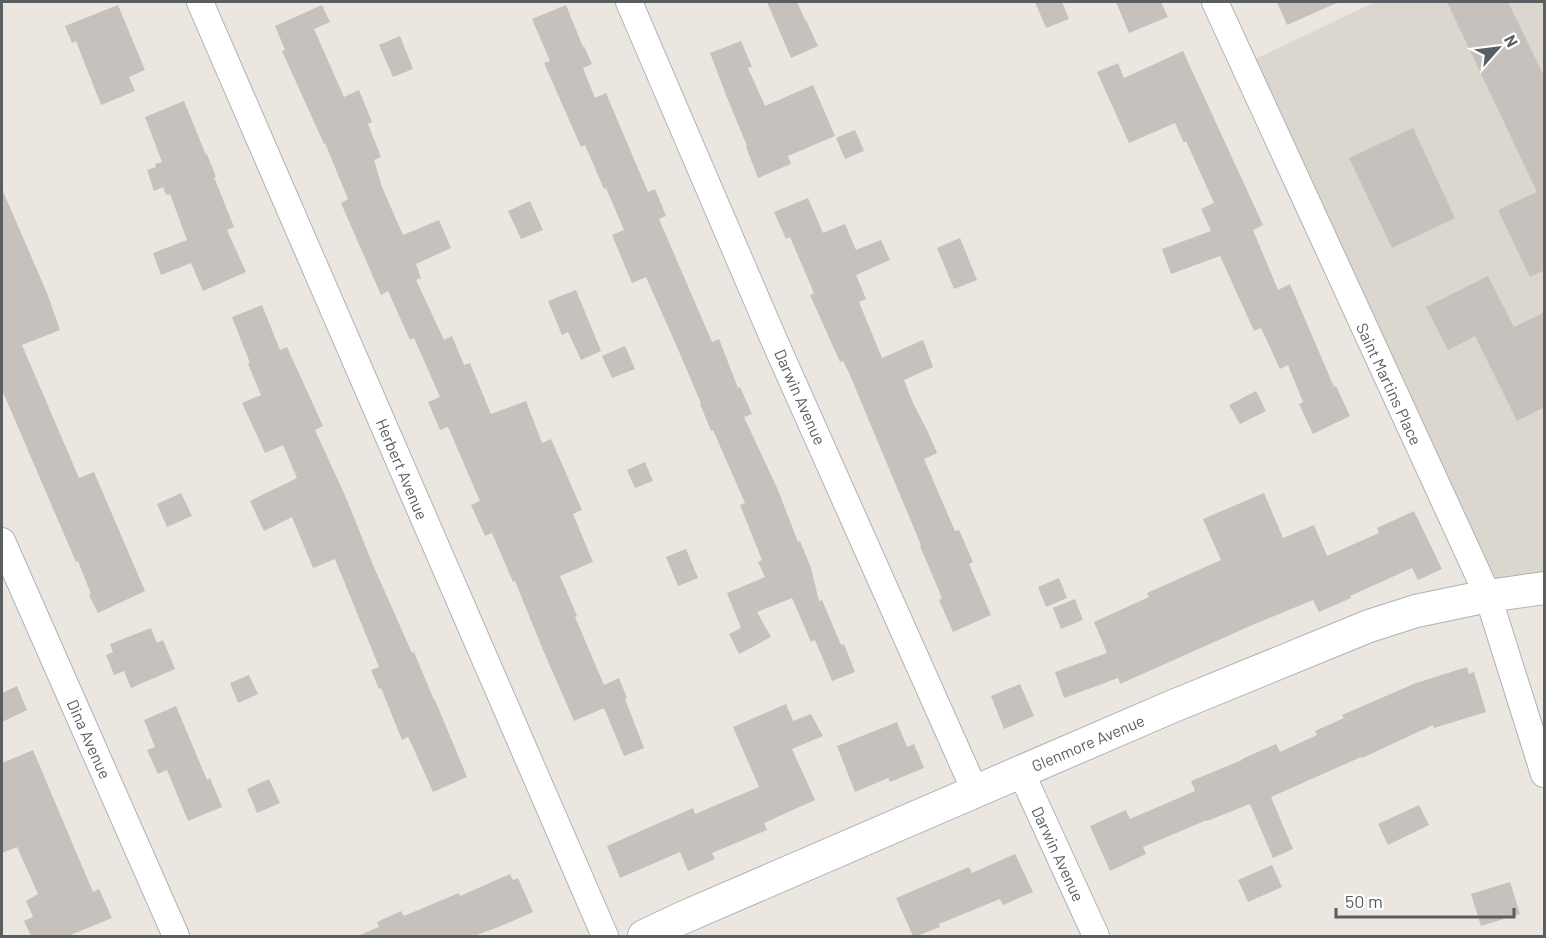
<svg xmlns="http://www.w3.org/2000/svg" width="1546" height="938" font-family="Barlow,sans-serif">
	<rect width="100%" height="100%" fill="#ebe6e0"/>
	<!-- education -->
	<path fill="#dbd6ce" d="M1375 2H1544V588L1488 596 1243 65Z"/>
	<!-- building -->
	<path fill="#c6c1bd" d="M767 2H797L805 20H806L818 46 791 58Z
		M1035 2H1062L1069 19 1046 28Z
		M1116 2H1161L1168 17 1129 33Z
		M1277 2H1339L1287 25Z
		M1447 2H1508L1545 78V270L1530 277 1498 210 1537 192Z
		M118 5 145 70 129 77 135 91 101 105 76 41 72 43 65 26Z
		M322 5 330 22 314 29 344 97 359 90 372 122 368 124 381 157 374 160 382 187 403 235 439 220 451 248 416 264 421 278 416 280 444 340 452 336 464 365 470 363 491 414 526 401 542 443 551 439 582 510 573 514 593 562 560 576 577 616 575 617 604 685 619 678 627 698 625 699 644 748 624 756 604 708 574 721 543 650 515 581 513 582 492 533 485 536 471 505 480 501 448 427 440 430 428 402 440 397 414 338 410 340 388 291 381 295 341 203 348 199 325 143 324 144 282 51 285 50 275 26Z
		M566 5 583 47 584 46 592 64 583 68 595 98 606 93 648 192 655 189 666 216 659 219 712 342 719 339 738 388 740 387 752 414 744 417 778 490 798 542 800 541 811 568 819 601 822 600 841 645 844 644 855 672 832 681 815 640 811 642 792 598 757 612 771 637 739 654 729 634 741 628 727 593 765 577 758 562 762 560 740 505 745 503 713 430 711 431 700 404 701 403 680 354 646 277 632 283 612 235 624 230 606 188 604 189 585 145 581 147 544 63 550 61 532 19Z
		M400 36 413 69 393 77 379 45Z
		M741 41 752 67 748 68 765 106 813 85 835 136 788 156 791 164 758 178 746 147 747 146 728 100 710 53Z
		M1183 51 1263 225 1253 230 1278 290 1290 284 1334 387 1336 386 1350 416 1313 434 1299 404 1303 402 1288 365 1280 369 1261 328 1254 331 1220 256 1171 274 1162 249 1211 231 1201 209 1214 203 1186 141 1184 143 1175 123 1129 143 1097 72 1118 63 1124 78Z
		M184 101 206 155 207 154 216 177H214L234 227 227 230 246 272 203 291 191 263 161 275 153 253 187 240 170 194 166 195 163 187 154 191 147 170 156 167 155 164 162 162 145 117Z
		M1413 128 1455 218 1392 248 1349 158Z
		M855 130 864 151 845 159 836 138Z
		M2 189 47 293 60 330 22 345 79 478 94 472 145 591 98 613 89 595 91 594 78 561 76 562 2 390Z
		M808 198 823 233 845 224 856 250 881 240 890 260 856 275 866 299 859 302 882 358 923 340 933 367 904 380 913 403 927 430 937 453 924 459 955 531 959 530 973 562 969 564 991 615 953 632 939 600 942 598 920 546 921 545 849 373 843 361 840 362 810 295 814 293 790 237 786 239 774 212Z
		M530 201 543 230 521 239 508 211Z
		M960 238 977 280 954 289 937 248Z
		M1488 276 1514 327 1545 312V407L1517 421 1475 336 1448 350 1426 307Z
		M576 290 601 351 581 360 568 332 562 335 548 301Z
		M262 305 280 350 287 347 323 426 315 430 347 500 373 565 412 653 414 652 434 700H435L467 777 433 792 412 745 408 737 402 740 381 688 379 689 371 670 379 667 335 559 313 568 292 517 264 531 250 501 297 478 283 445 265 453 242 403 261 395 248 364 250 363 232 317Z
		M625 346 635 369 612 378 602 356Z
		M1256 391 1266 411 1240 424 1229 405Z
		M645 462 653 481 635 488 627 470Z
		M181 493 192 516 167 527 157 504Z
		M1264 493 1283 538 1314 525 1327 556 1379 533 1377 528 1414 511 1442 569 1418 580 1412 568 1350 596 1351 598 1319 612 1313 600 1250 626 1120 684 1118 678 1064 698 1055 672 1107 653 1094 622 1149 597 1147 593 1221 560 1203 519Z
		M686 549 698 578 678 586 666 557Z
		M1059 578 1067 598 1046 607 1038 587Z
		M1075 599 1083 620 1061 629 1053 608Z
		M151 628 157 643 163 640 175 669 131 688 124 671 114 675 106 655 113 652 110 644Z
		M1467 667 1469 674 1474 672 1486 712 1434 728 1433 725 1362 758 1361 757 1271 797 1293 849 1273 858 1250 804 1207 821V820L1143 847 1146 854 1110 871 1090 826 1126 810 1130 819 1195 791 1191 781 1242 760V759L1276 744 1280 752 1317 735 1315 731 1344 718 1342 715 1416 683Z
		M249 675 258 694 238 703 230 683Z
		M1020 684 1034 716 1004 729 991 696Z
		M17 686 27 710 2 722V693Z
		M786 704 793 721 811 714 823 736 792 749 815 800 764 823 767 830 712 853 715 859 688 871 680 852 620 878 607 846 693 808 695 814 759 787 733 727Z
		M176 706 207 780 210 778 222 807 188 821 167 770 158 774 147 750 155 747 144 720Z
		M897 722 907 747 914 744 924 768 890 782 888 778 855 792 837 746Z
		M33 750 93 892 99 889 112 918 68 936H31L24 921 33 917 26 901 38 894 17 847 2 853V763Z
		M269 779 280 803 257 813 247 789Z
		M1419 805 1429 825 1388 845 1378 824Z
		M1015 854 1033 892 1003 905 1000 899 939 924 940 927 917 936H913L896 898 969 867 972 873Z
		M1272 865 1282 887 1248 902 1238 880Z
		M510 874 513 880 518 878 533 912 501 926 474 936H357L379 927 377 922 401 911 404 916 459 893 460 896Z
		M1510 882 1520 914 1481 926 1471 894Z"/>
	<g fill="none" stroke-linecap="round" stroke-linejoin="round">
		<!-- minor casing -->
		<g stroke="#aeb2b5" stroke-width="28">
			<path id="minor" d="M200 2 605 936
				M629 2 774 340 975 791
				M1215 2 1488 596 1544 774
				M2 541 176 936
				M1021 772 1096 936"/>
		</g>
		<!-- tertiary casing -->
		<g stroke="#aeb2b5" stroke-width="34">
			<path id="tertiary" d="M644 936 682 918 1171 707 1369 626 1416 611 1488 596 1544 588"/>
		</g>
		<!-- minor -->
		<use href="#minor" stroke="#fff" stroke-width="26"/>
		<!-- tertiary -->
		<use href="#tertiary" stroke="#fff" stroke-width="32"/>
	</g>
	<g text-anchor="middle" stroke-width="5" stroke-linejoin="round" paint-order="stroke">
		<!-- street labels -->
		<g font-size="16" fill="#595e60" stroke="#fff">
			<text transform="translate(1389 384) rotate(65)" y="6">Saint Martins Place</text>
			<text transform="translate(800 397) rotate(66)" y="6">Darwin Avenue</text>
			<text transform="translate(402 469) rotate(67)" y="6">Herbert Avenue</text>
			<text transform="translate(89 739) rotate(66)" y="6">Dina Avenue</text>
			<text transform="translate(1088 743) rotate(-23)" y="6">Glenmore Avenue</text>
			<text transform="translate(1058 854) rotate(65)" y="6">Darwin Avenue</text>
		</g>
	</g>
	<!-- border -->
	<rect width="1546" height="938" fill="none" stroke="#595e60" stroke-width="6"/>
	<!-- north arrow -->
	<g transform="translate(1498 48) rotate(62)" stroke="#ffffff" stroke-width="4.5" paint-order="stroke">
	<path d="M0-4.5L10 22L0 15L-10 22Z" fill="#595e60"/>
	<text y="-9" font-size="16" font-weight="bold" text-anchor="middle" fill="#595e60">N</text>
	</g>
	<!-- scale -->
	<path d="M1336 908v9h178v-9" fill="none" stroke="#595e60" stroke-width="3"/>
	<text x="1345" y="908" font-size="18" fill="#595e60" stroke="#ffffff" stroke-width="4.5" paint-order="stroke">50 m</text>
</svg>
